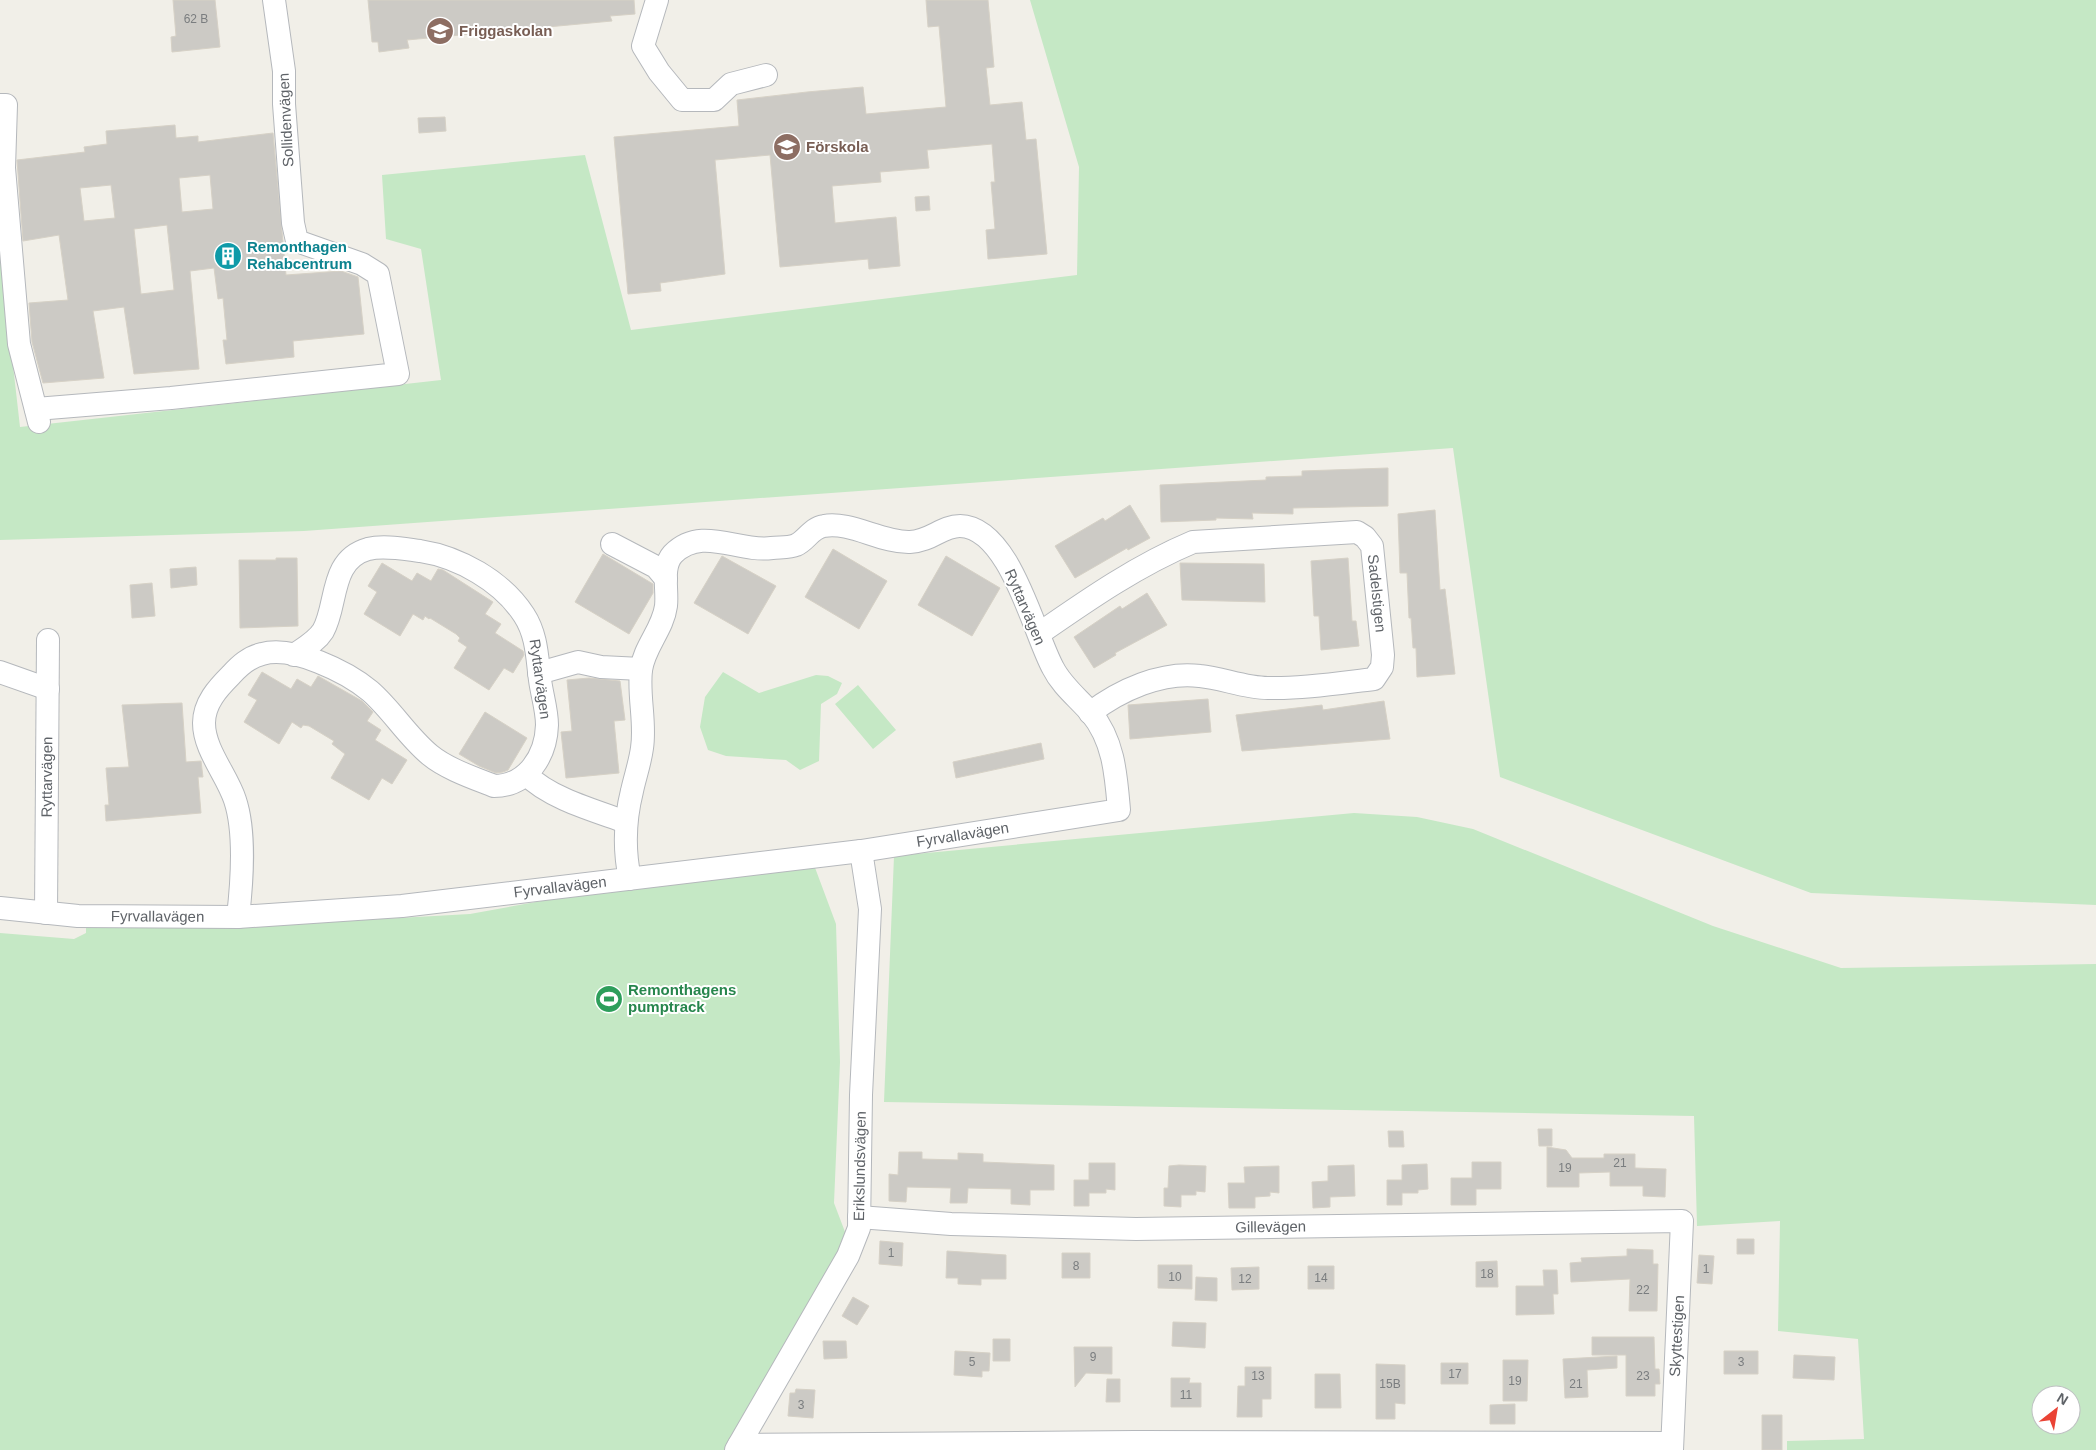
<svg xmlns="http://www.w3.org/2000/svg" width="2096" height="1450" font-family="Helvetica,sans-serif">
	<rect width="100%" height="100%" fill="#f1efe8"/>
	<!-- green -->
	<path fill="#c5e8c5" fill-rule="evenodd" d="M1030 0H2096V905L1811 893 1500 777 1453 448 304 531 0 540V251L20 427 441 380 421 249 386 239 382 175 585 155 631 330 1077 275 1079 167Z
		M723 672 759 693 816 675 828 676 842 683 837 694 821 704 819 761 800 770 786 760 726 756 708 750 700 727 705 697Z
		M858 685 896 730 873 749 835 704Z
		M1354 813 1417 817 1473 829 1713 926 1841 968 2096 964V1450H1787V1441L1864 1439 1858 1339 1778 1331 1780 1221 1697 1226 1694 1116 884 1102 894 856ZM2041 1395H2071V1425H2041Z
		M814 865 836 924 840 1062 834 1203 850 1245 724 1450H0V933L74 939 86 933V925L255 926 470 914 630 885Z"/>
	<!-- building -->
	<path fill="#cccac5" stroke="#d6d1c6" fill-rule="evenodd" d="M173 0H215L220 47 172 52 171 37 176 36Z
		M368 0H634L635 14 610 16 612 21 407 40 409 48 379 52 378 42H372Z
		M926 0H988L994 67 986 68 990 105 1022 102 1026 140 1036 139 1047 254 988 259 986 230 995 229 991 182H995L992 144 927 150 929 168 880 172 881 182 832 186 835 223 896 217 900 266 869 269 868 259 780 267 770 155 715 160 725 274 660 283 661 291 628 294 614 137 739 126 737 100 807 92 863 87 866 114 946 107 939 26 928 27Z
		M445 117 446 131 419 133 418 118Z
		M175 125 176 138 198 136V142L273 133 286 275 341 271 358 277 364 334 293 341 294 357 226 364 223 340H227L223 298 218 299 214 268 190 271 199 369 134 374 124 307 93 311 104 378 43 383 32 342 29 303 68 300 59 235 23 241 17 160 85 152 84 147 107 144 106 131ZM210 175 213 209 182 212 179 178ZM111 185 115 218 84 221 80 188ZM167 225 174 290 141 294 134 229Z
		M929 196 930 210 916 211 915 197Z
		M1388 468V506L1293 508V514L1252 513 1253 519 1216 518V520L1161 522 1160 485 1266 480V477L1302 476V471Z
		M1130 505 1150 538 1128 550 1127 548 1075 578 1055 546 1103 518 1105 521Z
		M1435 510 1440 590 1445 589 1455 674 1417 677 1416 648H1413L1411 618H1409L1407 573H1400L1398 514Z
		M833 549 887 581 859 629 805 597Z
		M603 554 653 584V593L629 634 575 602Z
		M722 556 776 586 748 634 694 603Z
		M946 556 1000 588 972 636 918 605Z
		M276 558H297L298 626 240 628 239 560H276Z
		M1348 558 1352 621H1356L1359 646 1321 650 1319 616H1314L1311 561Z
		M382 563 412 581 417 573 431 581 438 569 443 570 493 602 485 614 501 624 495 633 523 651 524 655 513 673 504 668 489 690 454 668 467 647 458 641 460 638 456 634 430 618 429 619 425 616 423 620 413 614 400 636 364 614 377 592 368 586Z
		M1180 563 1264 564 1265 602 1182 600Z
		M196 567 197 585 171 588 170 569Z
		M152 583 155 616 132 618 130 585Z
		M1147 593 1167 625 1115 653 1116 655 1094 668 1074 637 1120 606 1122 609Z
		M262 672 291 689 297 679 311 687 318 676 362 701 373 712 367 721 381 730 375 740 407 760 392 784 382 778 369 800 331 778 345 754 332 744 334 741 309 726 303 725 301 728 292 722 279 744 244 722 257 700 248 695Z
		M589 678 620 681 625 720 614 721 619 773 566 778 561 732 572 731 567 680Z
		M1208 699 1211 732 1130 739 1128 705Z
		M1384 701 1390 739 1242 751 1236 715 1322 705 1323 710Z
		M182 703 186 762 201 761 203 777H198L201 813 106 821 105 805H109L106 768 129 767 122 705Z
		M485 712 527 738 508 770 503 772 496 773 479 766 459 754Z
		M1041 743 1044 759 956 778 953 762Z
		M1538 1129H1552V1146H1539Z
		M1388 1131H1403L1404 1147H1389Z
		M1547 1147 1566 1150 1572 1158H1604V1154H1635V1168L1666 1169 1665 1197 1643 1196V1186H1610V1172L1579 1173V1187H1547Z
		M899 1152H922V1159L958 1160V1153L983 1154V1162L1054 1165V1190H1030V1205L1011 1204V1189L968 1188 967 1203H950L951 1188 907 1187 906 1202 889 1201V1174L898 1175Z
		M1472 1162H1501V1189H1476V1205H1451V1178H1472Z
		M1089 1163H1115V1190L1106 1189V1193H1089V1206H1074V1180H1089Z
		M1427 1164 1428 1189 1418 1190V1193H1402V1205H1387V1180H1402V1165Z
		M1179 1165 1206 1166 1205 1192 1196 1191V1195H1181V1207L1164 1206V1188H1168L1169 1166Z
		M1354 1165 1355 1196 1330 1197V1207L1313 1208 1312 1182 1328 1181V1166Z
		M1279 1166V1193L1270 1192V1196L1255 1197V1208H1229L1228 1183H1245L1244 1167Z
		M1737 1239H1754V1254H1737Z
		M880 1241 903 1243 902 1266 879 1264Z
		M1627 1249 1653 1250V1264H1658L1657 1311H1629L1630 1279 1571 1282 1570 1263 1582 1262 1581 1258 1627 1256Z
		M947 1251 1006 1255V1279H981V1285L958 1284V1278H946Z
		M1062 1253H1090V1278H1062Z
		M1699 1255 1714 1256 1712 1284 1697 1283Z
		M1497 1261 1498 1287H1476V1262Z
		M1158 1265H1192V1289L1158 1288Z
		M1308 1266H1334V1289H1308Z
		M1259 1267V1289L1232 1290 1231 1268Z
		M1543 1270H1557L1558 1294H1553L1554 1314 1516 1315V1286H1544Z
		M1196 1277 1217 1278V1301L1195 1300Z
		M853 1297 869 1306 857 1325 842 1316Z
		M1173 1322 1206 1323 1205 1348 1172 1346Z
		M1592 1337H1654L1655 1369H1659L1660 1384H1655V1396H1626V1355H1592Z
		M993 1339H1010V1361H993Z
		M823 1341H846L847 1358 824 1359Z
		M1074 1347H1112V1374L1086 1373 1075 1387Z
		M955 1351 990 1353 989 1371H982V1377L954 1375Z
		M1724 1351H1758V1374H1724Z
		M1794 1355 1835 1357 1834 1380 1793 1378Z
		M1617 1356V1368L1587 1370 1588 1397 1565 1398 1563 1359Z
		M1503 1360H1528L1527 1401H1503Z
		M1441 1363H1468V1384H1441Z
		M1376 1364 1405 1365V1404L1395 1403V1419H1376Z
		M1245 1367H1271V1399H1262V1417H1237L1238 1386H1245Z
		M1315 1374H1340L1341 1408H1315Z
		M1171 1378H1190L1189 1383H1201V1407H1171Z
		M1107 1379H1120V1402H1106Z
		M796 1389 815 1390 813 1418 788 1416 790 1393H795Z
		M1515 1404V1424H1490V1405Z
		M1762 1415H1782V1450H1762Z"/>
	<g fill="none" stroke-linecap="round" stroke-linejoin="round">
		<!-- minor casing -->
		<g stroke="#b5b8bc" stroke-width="24">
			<g id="minor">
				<path d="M657 0 643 46 659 72 682 100H714L731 84 766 75"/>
				<path d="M0 105H6L4 168 19 344 39 422"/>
				<path d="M36 409 171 398 398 374 378 274 362 264 297 241 293 223 284 104V71L274 0"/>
				<path d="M612 544 656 567 666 579"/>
				<path id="s1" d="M1040 633C1089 599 1138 565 1193 542L1357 532 1365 537 1372 546 1383 655 1382 667 1374 679C1340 683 1302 689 1268 688 1245 688 1222 678 1200 676 1162 671 1120 690 1090 713"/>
				<path d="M0 672 48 689"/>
				<path d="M539 673 578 662 601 667 641 669"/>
				<path d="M527 775C549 798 596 811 626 822"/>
				<path id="s2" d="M0 908 78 916 238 917 402 906 861 851 1119 810C1116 775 1114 741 1091 713 1078 698 1062 686 1053 668 1034 634 1010 527 960 526 942 526 931 541 910 542 882 543 850 521 824 526 811 528 806 541 796 545 789 548 779 547 772 548 738 553 702 525 673 554 661 567 668 590 666 606 663 629 644 647 641 670 638 696 646 723 642 748 640 763 635 777 632 791 625 819 624 851 630 879"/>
				<path id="s3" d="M46 913 48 640"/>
				<path d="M238 917C242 882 246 833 235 800 227 775 204 750 204 723 204 703 218 688 231 675 240 665 249 657 262 654 293 645 347 672 370 691 392 710 407 736 430 755 447 769 474 778 494 786 527 786 546 756 547 725 547 710 542 695 540 680 537 657 537 635 524 615 502 581 459 557 420 551 404 549 384 545 368 549 329 560 338 605 323 631 316 642 304 648 294 655"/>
				<path id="s4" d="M859 1217 951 1224 1136 1229 1682 1221 1672 1450"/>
				<path d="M739 1445 1135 1442 1672 1443"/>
				<path id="s5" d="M736 1450 848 1256 859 1228 861 1095 870 909 861 851"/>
			</g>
		</g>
		<!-- minor -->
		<use href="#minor" stroke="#fff" stroke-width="22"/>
	</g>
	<!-- icons -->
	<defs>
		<g id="school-disc" transform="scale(1.4375)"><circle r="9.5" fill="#8d6e63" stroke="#fff"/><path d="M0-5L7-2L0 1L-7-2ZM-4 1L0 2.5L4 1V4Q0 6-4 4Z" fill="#fff"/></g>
		<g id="building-disc" transform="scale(1.4375)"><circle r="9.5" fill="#0f9aa8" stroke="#fff"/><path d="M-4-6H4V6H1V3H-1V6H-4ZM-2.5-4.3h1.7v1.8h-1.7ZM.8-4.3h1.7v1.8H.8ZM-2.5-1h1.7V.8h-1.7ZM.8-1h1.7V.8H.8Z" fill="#fff"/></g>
		<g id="stadium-disc" transform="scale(1.4375)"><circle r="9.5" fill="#2e9e5b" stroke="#fff"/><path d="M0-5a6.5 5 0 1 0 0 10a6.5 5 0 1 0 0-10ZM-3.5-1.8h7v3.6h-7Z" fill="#fff"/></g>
	</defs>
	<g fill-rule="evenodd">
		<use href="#school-disc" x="440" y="31"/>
		<use href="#school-disc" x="787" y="147"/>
		<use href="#building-disc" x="228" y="256"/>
		<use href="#stadium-disc" x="609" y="999"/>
	</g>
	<g text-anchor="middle" stroke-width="4" stroke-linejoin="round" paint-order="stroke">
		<!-- number labels -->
		<g font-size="12" fill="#7a7d7f">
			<text x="196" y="23">62 B</text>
			<text x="1620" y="1167">21</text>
			<text x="1565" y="1172">19</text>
			<text x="891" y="1257">1</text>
			<text x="1076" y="1270">8</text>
			<text x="1706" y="1273">1</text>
			<text x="1487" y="1278">18</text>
			<text x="1175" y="1281">10</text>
			<text x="1321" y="1282">14</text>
			<text x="1245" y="1283">12</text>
			<text x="1643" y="1294">22</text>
			<text x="1093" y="1361">9</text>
			<text x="972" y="1366">5</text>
			<text x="1741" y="1366">3</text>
			<text x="1455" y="1378">17</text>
			<text x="1258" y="1380">13</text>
			<text x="1643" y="1380">23</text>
			<text x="1515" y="1385">19</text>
			<text x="1390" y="1388">15B</text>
			<text x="1576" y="1388">21</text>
			<text x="1186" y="1399">11</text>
			<text x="801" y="1409">3</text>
		</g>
		<!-- education labels -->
		<g font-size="15" font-weight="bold" fill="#785e54" stroke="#fff" text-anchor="start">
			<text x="459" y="36">Friggaskolan</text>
			<text x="806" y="152">Förskola</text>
		</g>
		<!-- street labels -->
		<g font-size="15" fill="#5f6368" stroke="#fff">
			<text transform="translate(286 120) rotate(-93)" y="5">Sollidenvägen</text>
			<text dy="5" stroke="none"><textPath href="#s1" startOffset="411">Sadelstigen</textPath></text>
			<text transform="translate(1025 607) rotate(67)" y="5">Ryttarvägen</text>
			<text transform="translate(540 679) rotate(82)" y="5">Ryttarvägen</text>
			<text dy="5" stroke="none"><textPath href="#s3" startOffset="136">Ryttarvägen</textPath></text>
			<text dy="5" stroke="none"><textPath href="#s2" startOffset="968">Fyrvallavägen</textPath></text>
			<text dy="5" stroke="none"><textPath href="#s2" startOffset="562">Fyrvallavägen</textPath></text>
			<text dy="5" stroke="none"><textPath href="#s2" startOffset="158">Fyrvallavägen</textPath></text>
			<text dy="5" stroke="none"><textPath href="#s5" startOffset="316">Erikslundsvägen</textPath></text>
			<text dy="5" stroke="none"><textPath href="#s4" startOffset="412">Gillevägen</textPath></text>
			<text transform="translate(1677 1336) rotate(-87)" y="5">Skyttestigen</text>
		</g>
		<!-- culture labels -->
		<g font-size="15" font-weight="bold" fill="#0d838f" stroke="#fff" text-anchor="start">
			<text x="247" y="252">Remonthagen<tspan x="247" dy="17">Rehabcentrum</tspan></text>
		</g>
		<!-- leisure labels -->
		<g font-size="15" font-weight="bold" fill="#27864d" stroke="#fff" text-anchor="start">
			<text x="628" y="995">Remonthagens<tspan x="628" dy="17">pumptrack</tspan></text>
		</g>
	</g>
	<!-- north arrow -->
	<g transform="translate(2056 1410) rotate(31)"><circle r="24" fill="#ffffff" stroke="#bfc1c3"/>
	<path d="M0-4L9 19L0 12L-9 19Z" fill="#ea4335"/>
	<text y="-8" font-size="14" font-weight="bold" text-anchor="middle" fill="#5f6368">N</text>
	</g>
</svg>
